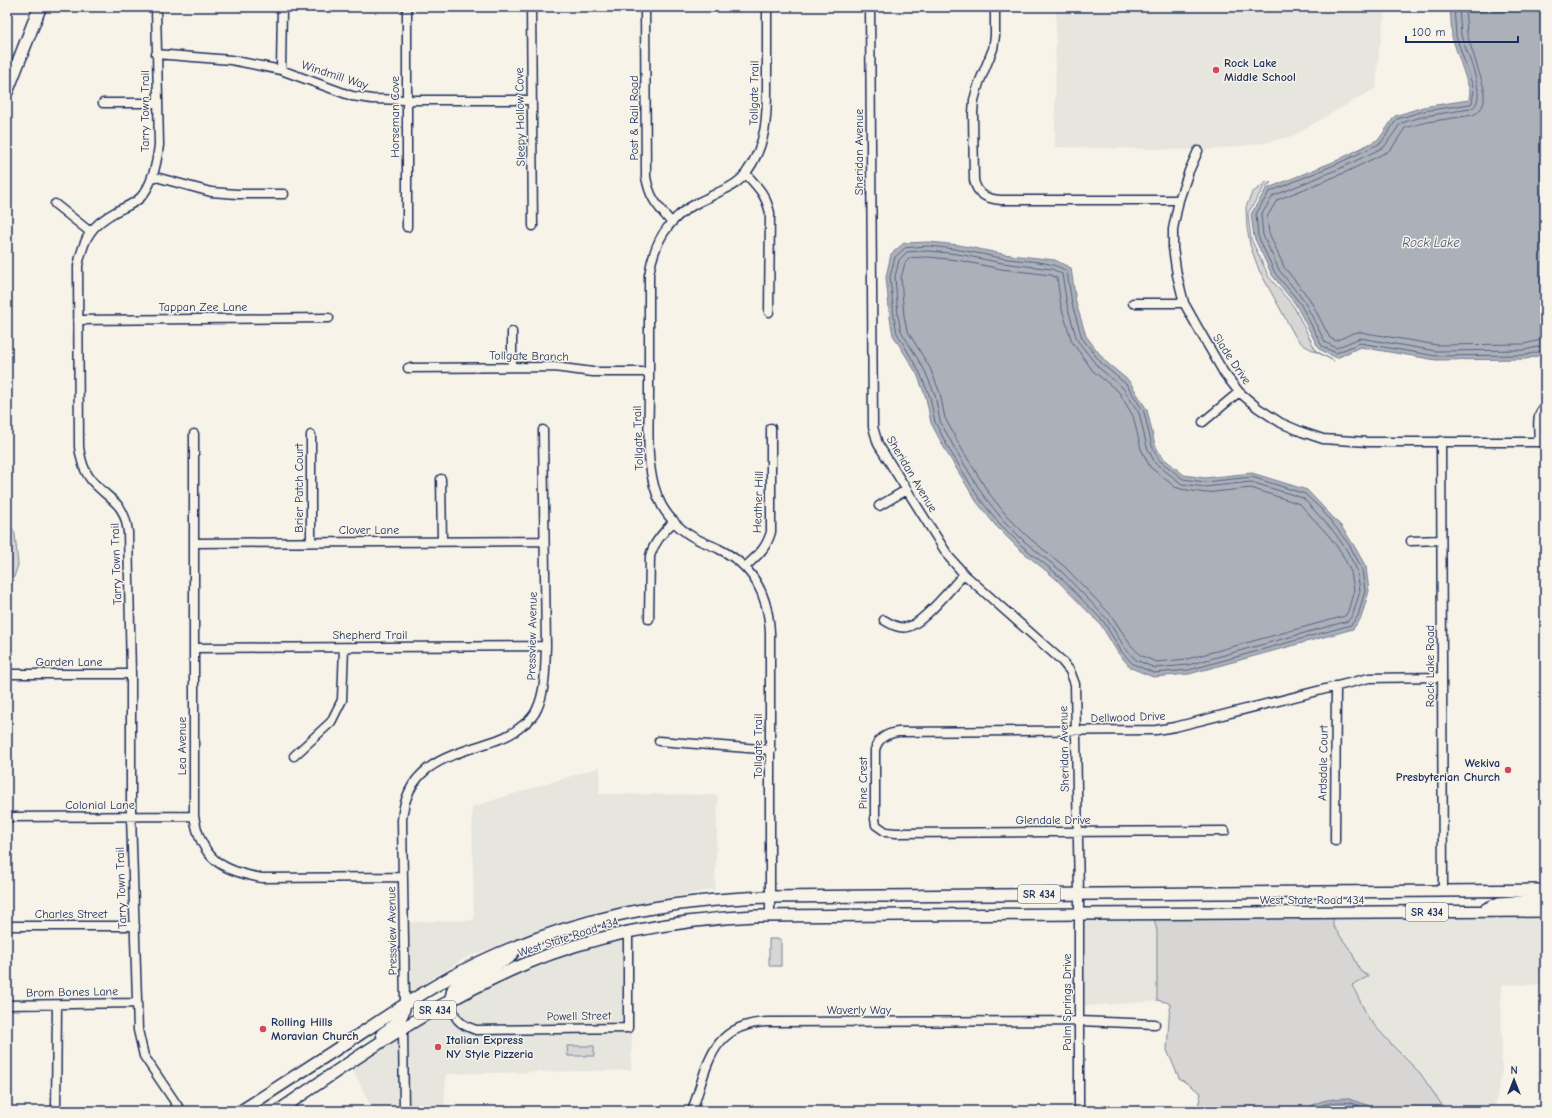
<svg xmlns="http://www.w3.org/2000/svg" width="1552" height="1118" font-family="'Comic Neue',sans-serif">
	<rect width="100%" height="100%" fill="#f7f3e8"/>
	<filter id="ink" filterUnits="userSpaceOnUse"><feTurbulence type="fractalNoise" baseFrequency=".025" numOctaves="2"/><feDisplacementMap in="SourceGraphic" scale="8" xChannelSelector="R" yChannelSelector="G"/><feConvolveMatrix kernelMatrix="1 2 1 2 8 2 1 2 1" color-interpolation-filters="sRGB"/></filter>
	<g filter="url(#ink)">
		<!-- built -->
		<path fill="#e6e5de" d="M1056 7H1386L1379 51 1376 88 1292 136 1264 143 1209 150 1055 147Z
			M600 767 599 794 718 795 715 889 587 914 467 957 409 993 407 922 474 920 472 807Z
			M1545 915V985L1501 984 1502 1072 1494 1111H1446L1420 1073 1391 1044 1369 1019 1352 985 1368 976 1361 972 1351 951 1333 926V917Z
			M1154 918 1157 931V1000L1163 1001 1083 1006 1084 919Z
			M631 935H635L631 1070 446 1074 444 1111H408L407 1031 448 1008 452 1020 462 1029 476 1034 632 1032Z
			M624 937V1023L477 1026 466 1022 458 1014 455 1004 515 974 564 954Z
			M399 1036 400 1111H373L351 1066Z"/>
		<!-- green -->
		<path fill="#d7d6d4" stroke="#798299" d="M1268 181 1271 183 1264 187 1248 213 1251 239 1269 277 1294 307 1316 351 1334 361 1303 345 1295 336 1259 270 1250 245 1247 228 1246 207 1252 193Z
			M7 517 15 534 18 565 7 598 8 572 7 571Z
			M1333 917V926L1351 951 1361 972 1369 976 1352 985 1369 1019 1391 1044 1420 1073 1446 1111H1375L1367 1105 1306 1110 1305 1111H1197L1201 1093 1179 1078 1167 1050 1170 1003 1157 1000V931L1154 918Z
			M769 939H781V966H769Z
			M567 1046H594V1056H568Z"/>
		<!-- water -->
		<path fill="#acb0b9" stroke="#727c95" d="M1450 7H1545V354L1526 359 1436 360 1360 347 1337 358 1319 349 1296 305 1272 275 1254 237 1251 214 1266 189 1338 160 1379 139 1395 116 1423 107 1469 100 1470 91 1452 37Z
			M929 242 959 245 1003 254 1055 260 1071 268 1076 303 1086 336 1105 361 1130 382 1147 410 1155 445 1162 457 1184 475 1205 478 1252 473 1307 490 1341 526 1353 544 1366 567 1369 591 1361 618 1353 629 1189 674 1153 677 1131 668 1118 653 1101 625 1055 578 1018 548 996 526 976 501 947 453 931 423 926 398 917 374 893 335 890 318 886 277 891 254 904 243Z
			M1346 1098 1367 1105 1375 1111H1305C1316 1100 1330 1099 1346 1098Z"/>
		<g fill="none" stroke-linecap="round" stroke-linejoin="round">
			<!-- shore -->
			<path stroke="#556382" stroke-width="1" d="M1454 7 1456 36 1474 90 1472 103 1470 104 1424 111 1397 119 1381 143 1339 163 1269 192 1256 214 1258 236 1275 273 1300 303 1322 346 1336 353 1360 343 1436 356 1526 355 1545 350
				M1459 7C1460 16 1460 26 1461 35 1465 50 1491 102 1470 109L1425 116 1401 123 1384 147 1341 168 1273 196 1261 215 1263 235 1279 270 1304 301 1325 342 1336 348 1360 338 1436 351 1525 350 1545 345
				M1465 7 1467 34 1484 88V102L1482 107 1478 112 1473 115 1427 122 1405 128 1392 148 1387 152 1344 173 1277 200 1267 217 1269 233 1284 267 1309 298 1330 338 1336 341 1353 333 1360 332 1437 345 1524 344 1545 339
				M929 246C954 248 977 253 1001 258 1024 262 1046 259 1067 271L1072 304 1082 338 1102 364 1127 385 1144 412 1152 446 1159 460 1183 479 1205 482 1252 477 1305 494 1322 510 1337 529 1350 546 1362 569 1365 591 1358 616 1351 625 1189 670 1154 673 1133 664 1121 651 1104 622 1058 575 1021 545 999 523 979 498 950 451 935 422 930 397 920 373 897 333 894 317 890 277 895 257 905 248Z
				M929 251 958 254 1002 263 1052 269 1062 274 1067 305 1077 340 1098 367 1123 388 1139 413 1147 447 1155 463 1182 484 1205 487 1251 482 1303 498 1334 532 1346 549 1357 570 1360 591 1353 614 1348 621 1188 665 1155 668 1136 660 1125 648 1107 619 1061 571 1024 541 1003 520 983 495 955 449 940 421 935 395 925 371 901 331 898 316 895 277 899 260 907 252Z
				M929 257 957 260 1001 269 1051 275 1057 278 1061 306 1072 342 1093 371 1119 392 1133 416 1141 449 1150 467 1175 487 1181 489 1205 493 1251 488 1300 504 1329 536 1341 552 1351 572 1354 590 1348 611 1345 616 1187 659 1156 662 1140 655 1130 644 1111 615 1065 567 1028 537 1007 516 988 492 960 446 945 418 940 393 930 368 907 330 904 316 901 278 905 263 910 258Z
				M1311 1111C1326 1100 1353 1098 1368 1111"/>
			<!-- minor casing -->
			<g stroke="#1b2f5e" stroke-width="11">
				<path id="minor" d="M156 7 159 145C157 162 153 184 141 197 134 204 125 207 117 211 91 225 84 237 78 266L79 447C81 460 84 473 94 483 113 503 124 502 128 532L131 674V816L138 1030 144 1056 181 1111
					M407 7V227
					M531 7 533 226
					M645 7 646 177C650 199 657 205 671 222
					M767 7C767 29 767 52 767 74 767 110 769 142 746 173 740 182 729 188 719 192 712 196 705 199 697 203 668 218 654 242 649 275 649 314 649 354 649 393 649 431 644 472 662 506 670 520 684 533 697 539 704 543 712 545 719 549 754 566 768 595 770 632V916
					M870 7 873 427 878 444 949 557 964 574 1061 660 1070 671 1075 684 1079 894V1111
					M995 7V36L993 49 979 83 974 100 973 113 974 180C977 195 987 199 1001 200H1179
					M156 54 231 60 281 70 352 96 372 99 407 100H531
					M281 70 282 7
					M103 103H158
					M1198 151 1189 171 1179 200 1173 229V248L1177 275 1184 303 1198 328 1224 373 1239 392 1258 408 1281 423 1302 432 1323 439 1368 442H1545
					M746 174C758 187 766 195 770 213L769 312
					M152 176 211 192 237 194H284
					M55 204 89 231
					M1133 303H1184
					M78 320 329 318
					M512 332V367
					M408 368 554 367 593 372H649
					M1203 422 1239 392
					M194 434V816C201 859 222 871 262 878L403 877
					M311 435V542
					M1441 441 1443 891
					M1539 441C1539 430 1535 414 1545 407
					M441 479 442 541
					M879 506 906 490
					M1411 541 1441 540
					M194 543 544 541
					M745 567C758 555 766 549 771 532V428
					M649 619 650 556C654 542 664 532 674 521
					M884 620C891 624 899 629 907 627 922 625 953 586 964 574
					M194 648 546 646
					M7 674H131
					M659 741 771 750
					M294 756 331 722 342 700 344 648
					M7 817 194 816
					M1225 831 896 833 886 832 876 825 875 819V750C878 738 886 734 898 732L1156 730 1175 727 1369 678 1441 677
					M1335 841 1336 686
					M7 926H135
					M450 1002C455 1019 458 1024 476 1030L628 1028V932
					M405 1004 402 820C406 770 440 758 482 745 497 740 511 736 523 725 529 721 534 716 537 709 546 689 545 668 546 646L543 430
					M7 1005 136 1003
					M403 1029 404 1111
					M56 1111 57 1005
					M692 1111C708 1066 710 1024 768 1022L1079 1021 1155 1024"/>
			</g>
			<!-- major casing -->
			<g stroke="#1b2f5e" stroke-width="14">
				<path id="major" d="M1486 909 1499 903 1545 900
					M450 1002 453 989 459 984 509 958 519 945
					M382 1034C395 1025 403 1020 405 1004
					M241 1111C281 1085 321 1059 360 1034 399 1008 438 982 480 962 574 918 666 900 769 897L1545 890
					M278 1111C357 1057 437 1001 525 964 598 933 676 920 755 916L1545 911"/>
			</g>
			<!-- highway casing -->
			<g stroke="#1b2f5e" stroke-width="15">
				<path id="highway" d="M7 91 40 7"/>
			</g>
			<!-- minor -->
			<use href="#minor" stroke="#f7f3e8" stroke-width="8"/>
			<!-- major -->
			<use href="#major" stroke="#f7f3e8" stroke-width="11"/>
			<!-- highway -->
			<use href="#highway" stroke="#f7f3e8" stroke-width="12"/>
		</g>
	</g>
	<!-- markers -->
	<g fill="#d1495b" stroke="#f7f3e8" stroke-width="1.5">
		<circle cx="1216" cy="70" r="4"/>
		<circle cx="1508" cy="770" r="4"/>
		<circle cx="263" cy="1029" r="4"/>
		<circle cx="438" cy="1047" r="4"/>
	</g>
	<g text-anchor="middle" stroke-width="3" stroke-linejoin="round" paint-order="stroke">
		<!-- shield labels -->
		<g fill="#f7f3e8" stroke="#5d6a87" stroke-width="1">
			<rect x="1018" y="885" width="42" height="18" rx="3"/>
			<rect x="1406" y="903" width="42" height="18" rx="3"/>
			<rect x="414" y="1001" width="42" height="18" rx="3"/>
		</g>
		<g font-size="11" font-weight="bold" fill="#1b2f5e">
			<text x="1039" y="898">SR 434</text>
			<text x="1427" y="916">SR 434</text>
			<text x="435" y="1014">SR 434</text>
		</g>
		<!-- poi labels -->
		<g font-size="12" font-weight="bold" fill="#1b2f5e" stroke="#f7f3e8" text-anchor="start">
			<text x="1224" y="67">Rock Lake<tspan x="1224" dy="14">Middle School</tspan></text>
			<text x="1500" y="767" text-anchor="end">Wekiva<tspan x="1500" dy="14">Presbyterian Church</tspan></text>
			<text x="271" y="1026">Rolling Hills<tspan x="271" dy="14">Moravian Church</tspan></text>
			<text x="446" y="1044">Italian Express<tspan x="446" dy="14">NY Style Pizzeria</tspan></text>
		</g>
		<!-- street labels -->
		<g font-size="12" fill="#1b2f5e" stroke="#f7f3e8">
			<text transform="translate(335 75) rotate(18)" y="4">Windmill Way</text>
			<text transform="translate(754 93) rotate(-89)" y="4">Tollgate Trail</text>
			<text transform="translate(145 111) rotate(-90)" y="4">Tarry Town Trail</text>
			<text transform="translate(395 117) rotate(-90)" y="4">Horseman Cove</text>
			<text transform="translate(520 117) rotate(-91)" y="4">Sleepy Hollow Cove</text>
			<text transform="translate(634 118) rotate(-90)" y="4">Post &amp; Rail Road</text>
			<text transform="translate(859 152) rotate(-90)" y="4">Sheridan Avenue</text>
			<text x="203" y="311">Tappan Zee Lane</text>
			<text transform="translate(529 356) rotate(1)" y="4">Tollgate Branch</text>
			<text transform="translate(1232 359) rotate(56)" y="4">Slade Drive</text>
			<text transform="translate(638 438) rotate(-92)" y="4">Tollgate Trail</text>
			<text transform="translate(912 474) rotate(59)" y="4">Sheridan Avenue</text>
			<text transform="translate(299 488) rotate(-90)" y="4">Brier Patch Court</text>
			<text transform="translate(758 502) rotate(-88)" y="4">Heather Hill</text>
			<text x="369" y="534">Clover Lane</text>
			<text transform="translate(116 564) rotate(-92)" y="4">Tarry Town Trail</text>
			<text x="370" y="639">Shepherd Trail</text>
			<text transform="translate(532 636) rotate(-89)" y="4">Pressview Avenue</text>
			<text x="69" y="666">Garden Lane</text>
			<text transform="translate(1430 666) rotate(-90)" y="4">Rock Lake Road</text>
			<text transform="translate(1128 717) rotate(-2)" y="4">Dellwood Drive</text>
			<text transform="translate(182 746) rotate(-90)" y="4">Lea Avenue</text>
			<text transform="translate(758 746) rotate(-90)" y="4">Tollgate Trail</text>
			<text transform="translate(1064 749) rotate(-91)" y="4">Sheridan Avenue</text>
			<text transform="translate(1323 763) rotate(-89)" y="4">Ardsdale Court</text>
			<text transform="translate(863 783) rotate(-90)" y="4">Pine Crest</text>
			<text x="100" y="809">Colonial Lane</text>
			<text x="1053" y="824">Glendale Drive</text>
			<text transform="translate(121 888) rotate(-92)" y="4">Tarry Town Trail</text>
			<text x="1312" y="904">West State Road 434</text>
			<text x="71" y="918">Charles Street</text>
			<text transform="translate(392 931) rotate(-91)" y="4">Pressview Avenue</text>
			<text transform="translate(568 937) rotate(-18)" y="4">West State Road 434</text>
			<text transform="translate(72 992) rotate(-1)" y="4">Brom Bones Lane</text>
			<text transform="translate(1067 1002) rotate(-90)" y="4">Palm Springs Drive</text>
			<text x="859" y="1014">Waverly Way</text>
			<text transform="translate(579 1016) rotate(-1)" y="4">Powell Street</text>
		</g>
		<!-- water labels -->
		<g font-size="13" font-style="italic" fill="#465679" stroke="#f7f3e8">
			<text x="1431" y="247">Rock Lake</text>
		</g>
	</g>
	<!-- margin -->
	<rect width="1552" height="1118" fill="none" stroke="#f7f3e8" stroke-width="24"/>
	<rect x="12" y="12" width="1528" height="1094" fill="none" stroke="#1b2f5e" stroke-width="1.5" filter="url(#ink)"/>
	<!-- north arrow -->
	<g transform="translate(1514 1080)" stroke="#f7f3e8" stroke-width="3" paint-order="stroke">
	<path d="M0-3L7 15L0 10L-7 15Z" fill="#1b2f5e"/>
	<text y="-6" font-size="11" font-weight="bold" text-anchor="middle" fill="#1b2f5e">N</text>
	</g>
	<!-- scale -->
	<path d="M1406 36v6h112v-6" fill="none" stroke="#1b2f5e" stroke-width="2"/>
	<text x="1412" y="36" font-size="12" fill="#1b2f5e" stroke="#f7f3e8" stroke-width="3" paint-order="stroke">100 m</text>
</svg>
